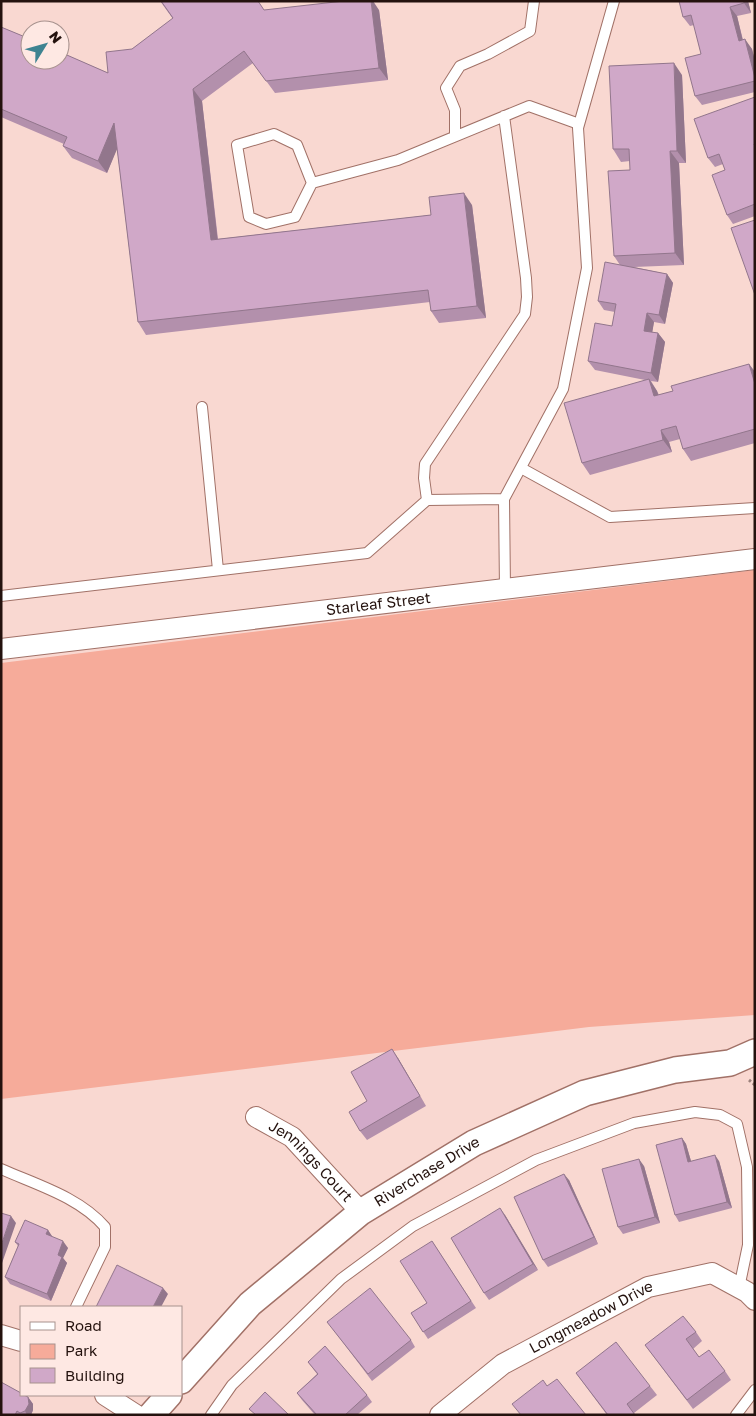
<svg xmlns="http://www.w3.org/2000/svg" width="756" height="1416" font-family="'Golos Text',sans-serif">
	<rect width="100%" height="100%" fill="#f9d8d1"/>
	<!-- green -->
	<path fill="#f6ab9a" d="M755 570V1015L589 1027 1 1099V663Z"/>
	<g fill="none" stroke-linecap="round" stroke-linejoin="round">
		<!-- service casing -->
		<g stroke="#a17167" stroke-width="12">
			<path id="service" d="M455 136V110L446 88 460 66 488 54 530 31 534 1
				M312 183 297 145 274 134 237 145 249 217 266 224 295 217 312 183 398 160 529 106 579 124
				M202 407 218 570
				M521 468 610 517 755 508
				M504 499 505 589
				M427 500 424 478 425 464 525 314 527 297 526 278 504 116
				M1 596 367 553 427 500 504 499 563 389 587 268 578 128 614 1
				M1 1169C37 1185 79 1197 105 1227V1247L76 1307
				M211 1415 232 1385 341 1279 413 1226 536 1160 634 1123 695 1112 720 1115 737 1124 747 1167 748 1245 739 1288
				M736 1415 755 1390"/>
		</g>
		<!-- minor casing -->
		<g stroke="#a17167" stroke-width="22">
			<g id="minor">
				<path id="s1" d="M1 649 755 559"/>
				<path id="s2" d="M256 1117 292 1137 361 1212"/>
				<path d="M1 1335 21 1341"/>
				<path d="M105 1395 136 1415"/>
				<path id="s3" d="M440 1415 503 1364 648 1287 712 1273 747 1292 755 1300"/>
			</g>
		</g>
		<!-- tertiary casing -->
		<g stroke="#a17167" stroke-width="28">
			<g id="tertiary">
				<path id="s4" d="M181 1381 250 1304 361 1212 474 1143 585 1093 675 1070 730 1063 755 1052"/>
				<path d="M151 1415 169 1395"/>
			</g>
		</g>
		<!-- path -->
		<path stroke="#9c827c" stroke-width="3" stroke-dasharray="2.5 2.5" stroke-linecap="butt" d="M749 1080 755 1085"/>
		<!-- service -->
		<use href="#service" stroke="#fff" stroke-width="10"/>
		<!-- minor -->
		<use href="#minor" stroke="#fff" stroke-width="20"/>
		<!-- tertiary -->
		<use href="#tertiary" stroke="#fff" stroke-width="25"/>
	</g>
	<!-- wall -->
	<path fill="#b390ac" d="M160 1 264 10H379L388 80 275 93 253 63 202 101 218 239 431 215 472 205 486 318 439 323 431 311 430 302 146 335 138 322 117 148 107 173 72 158 63 146 64 144 1 117V27L108 73 132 49 173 19Z
		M679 1H748L751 13 737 16 743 40 752 49 755 61V92L702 105 695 96 701 54 694 25 690 26 683 17Z
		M682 75 686 163H679L684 265 634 267 667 274 673 283 665 324 654 322 652 332 658 333 665 342 658 382 651 381 657 391 659 395 673 391 749 364 755 372V443L691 461 683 449 680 439 669 442 672 452 590 475 582 463 645 380 595 370 588 361 612 326 615 312 604 310 598 301 620 265 614 256 630 170V161L621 162 613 149Z
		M755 97V216L733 224 727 215 725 170 723 164 715 167 708 158Z
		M398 1058 426 1106 367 1140 360 1131 367 1101Z
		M682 1138 686 1144 691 1161H719L732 1208 679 1222 675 1215Z
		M644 1166 660 1223 623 1234 618 1227Z
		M569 1180 598 1244 548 1267 543 1260Z
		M505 1215 538 1270 489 1300 484 1293Z
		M48 1230 52 1237 68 1248 63 1258 67 1263 51 1301 10 1284 5 1277 18 1246 15 1242Z
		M432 1241 476 1308 428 1339 411 1313 427 1303Z
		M332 1328 411 1340 415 1347 372 1381Z
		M696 1332 702 1341 693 1349 699 1357 725 1371 731 1380 693 1409 645 1345Z
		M308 1362 367 1395 372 1402 357 1415H315L302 1400 297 1393 317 1374Z
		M576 1373 650 1386 657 1395 634 1413 635 1415H607Z
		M28 1397 33 1404V1410L31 1415H1Z"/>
	<!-- shaded-wall -->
	<path fill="#92768c" d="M371 1H373L379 10 388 80 379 68Z
		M744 1H748L751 13 744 3Z
		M730 7 737 16 745 50 739 41Z
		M745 39 752 49 755 61V78Z
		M674 63 682 75 686 163 677 151Z
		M193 89 202 101 219 252 211 240Z
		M114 123 123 135 107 173 98 161Z
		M670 151 679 163 684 265 675 253Z
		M464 193 472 205 486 318 477 306Z
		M667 274 673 283 665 324 659 315Z
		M647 313 654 322 651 340 644 331Z
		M658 333 665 342 658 382 651 373Z
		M749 364 755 372V384Z
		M649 379 657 391 663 409 654 396Z
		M661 430 669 442 672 452 663 440Z
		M392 1049 398 1058 426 1106 420 1096Z
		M682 1138 686 1144 693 1168 688 1162Z
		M715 1155 719 1161 732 1208 727 1202Z
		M639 1159 644 1166 660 1223 655 1217Z
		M564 1174 569 1180 598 1244 594 1237Z
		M500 1208 505 1215 538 1270 533 1264Z
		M11 1216 16 1223 1 1266V1246Z
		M48 1230 52 1236 51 1241 46 1234Z
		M63 1241 68 1248 63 1258 67 1263 51 1301 47 1294 58 1255Z
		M163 1288 168 1294 161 1307H153Z
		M28 1397 33 1404V1410L31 1415H27L25 1411Z"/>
	<!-- building -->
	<path fill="#d0a8c8" stroke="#92768c" d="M161 1H258L264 10 344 1H371L379 68 266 81 244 51 193 89 211 240 431 215 429 197 464 193 477 306 431 311 428 290 138 322 114 123 98 161 63 146 67 137 1 109V27L30 39V60H60V52L108 73 106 52 132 49 173 18Z
		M679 1H744V3L730 7 739 41 745 39 755 78V81L695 96 685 58 701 54 691 15 683 17Z
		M674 63 677 151H670L675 253 614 256 608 171 630 170 629 149H613L609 66Z
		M755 97V143L754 144 755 147V204L727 215 712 175 725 170 719 154 708 158 694 119Z
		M755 220V295L731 228Z
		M605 262 667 274 659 315 647 313 644 331 658 333 651 373 588 361 595 323 612 326 616 304 598 301Z
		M749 364 755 384V429L683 449 676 426 661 430 663 440 582 463 564 403 649 379 654 396 673 391 671 386Z
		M392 1049 420 1096 360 1131 349 1112 367 1101 351 1072Z
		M682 1138 688 1162 715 1155 727 1202 675 1215 656 1145Z
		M639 1159 655 1217 618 1227 602 1169Z
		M564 1174 594 1237 543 1260 514 1197Z
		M500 1208 533 1264 484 1293 451 1238Z
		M1 1213 11 1216 1 1246Z
		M25 1220 48 1230 46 1234 63 1241 58 1255 62 1257 47 1294 5 1277 19 1244 15 1242Z
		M432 1241 471 1301 423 1332 411 1313 427 1303 400 1261Z
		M117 1265 163 1288 153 1307H96Z
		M370 1288 411 1340 368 1374 327 1322Z
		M683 1316 696 1332 686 1339 699 1357 709 1350 725 1371 687 1400 645 1345Z
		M616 1342 650 1386 627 1404 635 1415H608L576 1373Z
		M325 1346 367 1395 345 1415H317L297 1393 318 1374 308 1362Z
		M557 1379 586 1415H521L512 1404 543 1380 547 1386Z
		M1 1382 21 1393V1395H24L28 1397 29 1404 25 1411 20 1413 17 1411 15 1415H1Z
		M265 1392 289 1415H256L249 1409Z"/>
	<g text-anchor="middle" stroke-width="4.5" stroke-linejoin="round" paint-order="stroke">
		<!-- street labels -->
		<g font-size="15" fill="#24120e" stroke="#fee8e3">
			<text dy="5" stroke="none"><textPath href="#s1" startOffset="380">Starleaf Street</textPath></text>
			<text dy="5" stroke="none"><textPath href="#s2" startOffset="71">Jennings Court</textPath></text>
			<text dy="5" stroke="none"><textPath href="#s4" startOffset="325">Riverchase Drive</textPath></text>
			<text dy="5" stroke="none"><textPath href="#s3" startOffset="181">Longmeadow Drive</textPath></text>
		</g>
	</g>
	<!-- border -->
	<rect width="756" height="1416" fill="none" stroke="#24120e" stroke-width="5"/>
	<!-- legend -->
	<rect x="20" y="1306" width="162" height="90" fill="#fee8e3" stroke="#a7928e"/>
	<rect x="30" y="1322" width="25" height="8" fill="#ffffff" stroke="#a7928e"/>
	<text x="65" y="1331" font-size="15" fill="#24120e">Road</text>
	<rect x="30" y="1344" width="25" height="15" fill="#f6ab9a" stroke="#a7928e"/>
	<text x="65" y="1356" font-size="15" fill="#24120e">Park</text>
	<rect x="30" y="1368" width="25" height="15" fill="#d0a8c8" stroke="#a7928e"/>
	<text x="65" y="1381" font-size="15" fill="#24120e">Building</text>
	<!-- north arrow -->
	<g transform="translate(45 45) rotate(53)"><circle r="24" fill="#fee8e3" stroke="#a7928e"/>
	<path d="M0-4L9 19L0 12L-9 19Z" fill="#3e8391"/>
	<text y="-8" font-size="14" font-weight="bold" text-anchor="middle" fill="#24120e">N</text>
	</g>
</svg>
